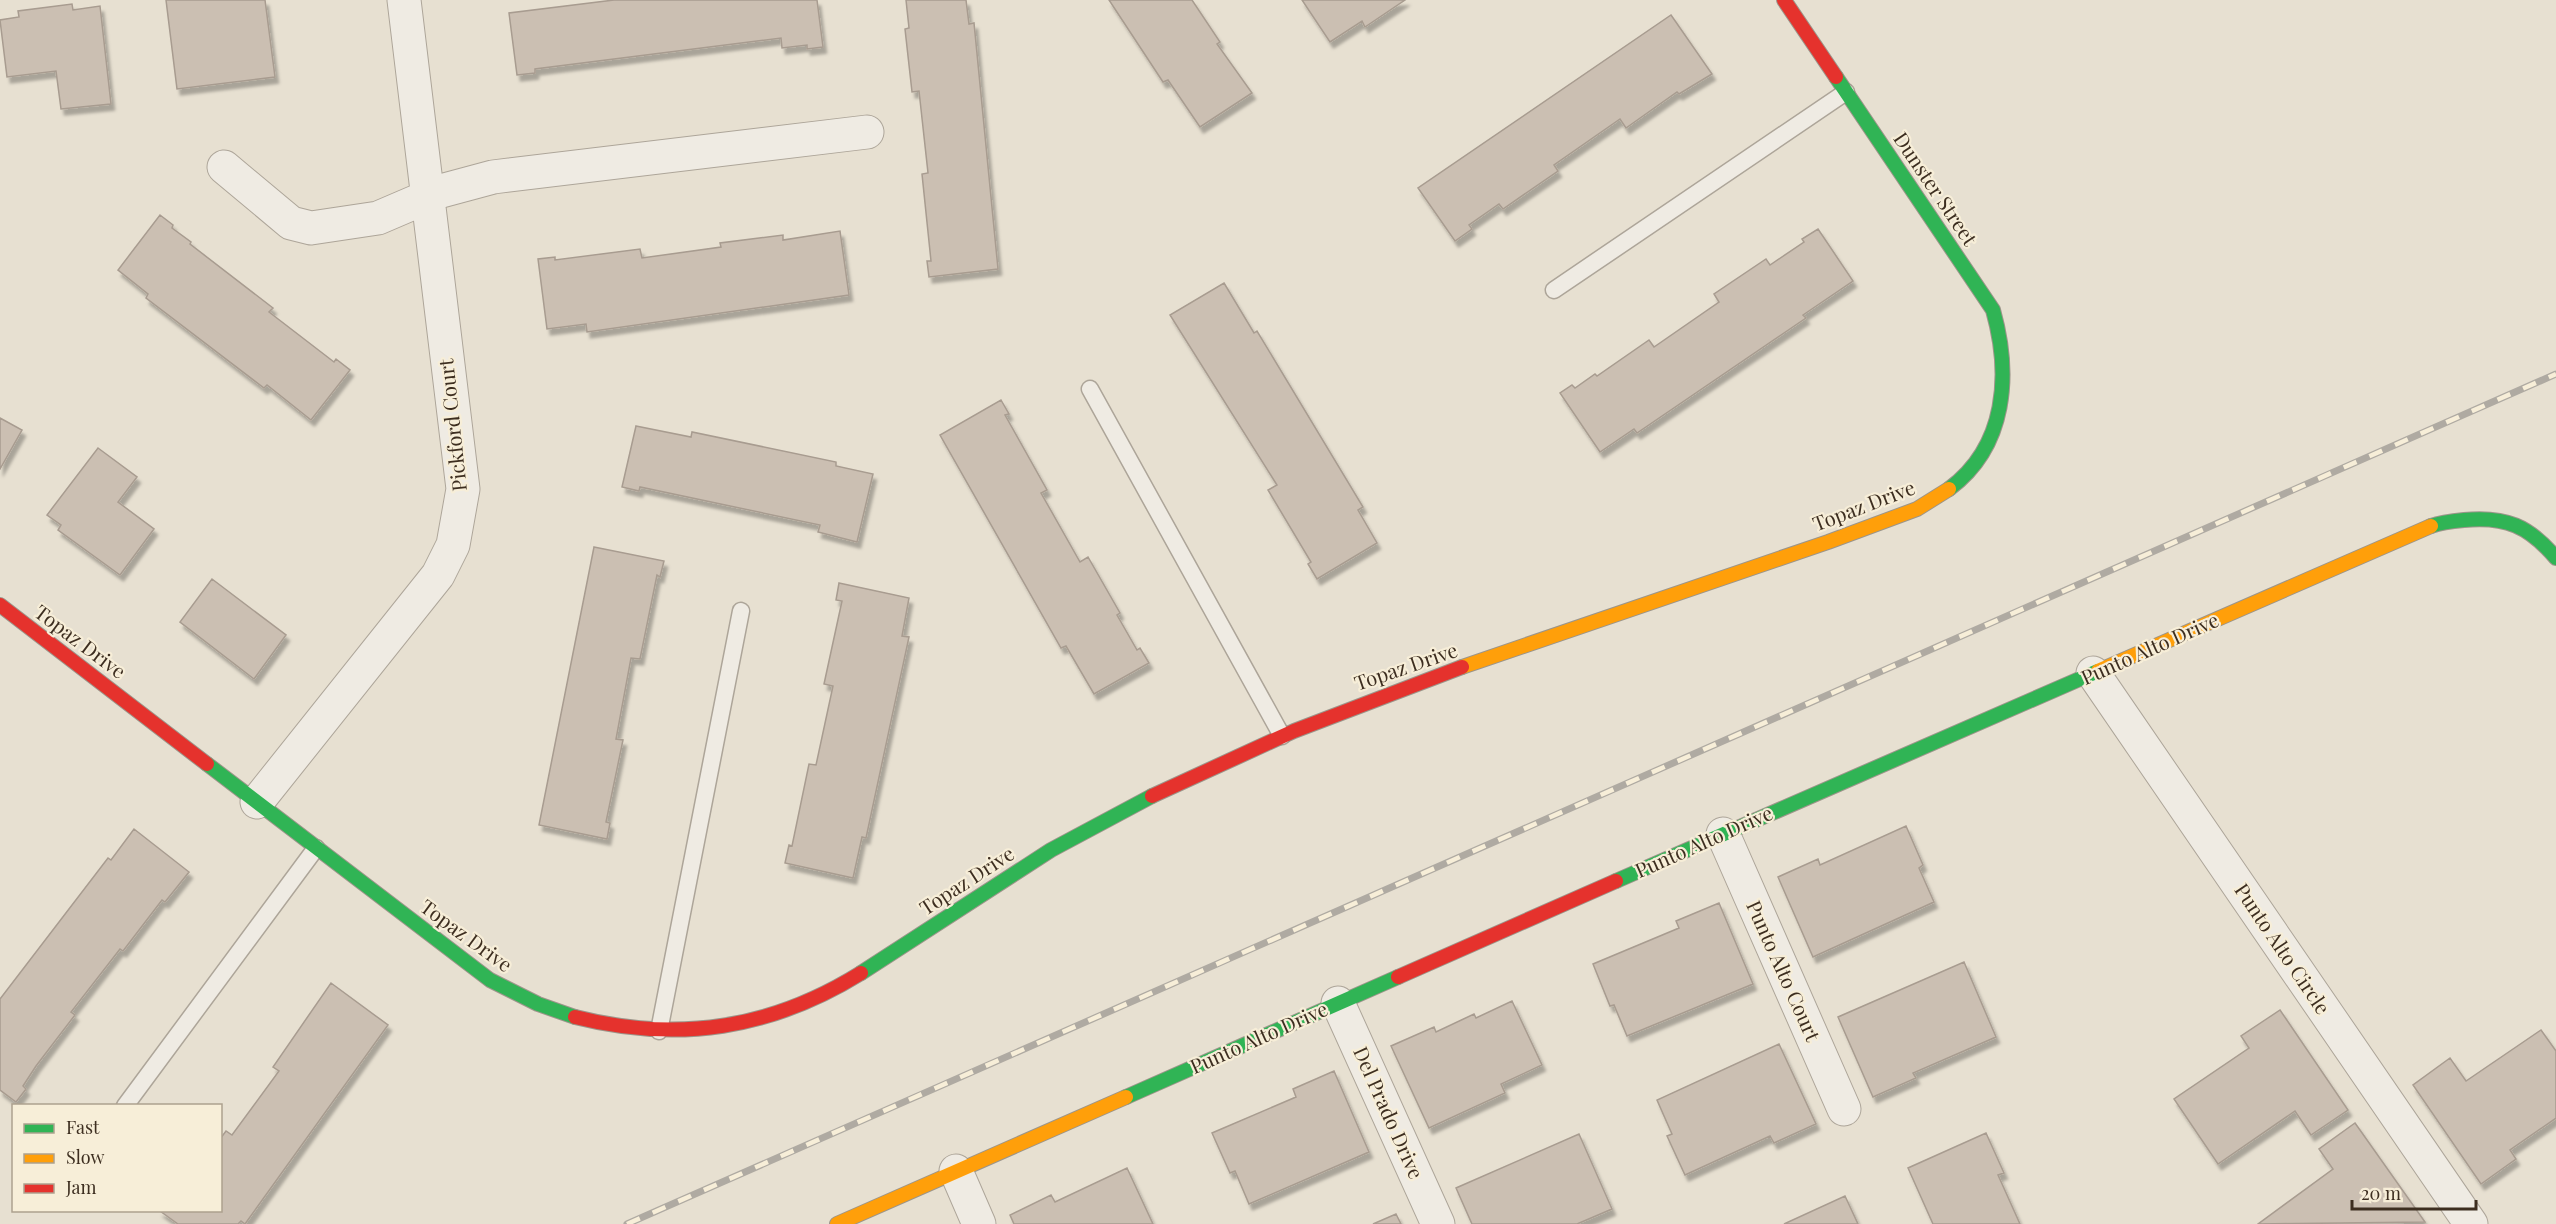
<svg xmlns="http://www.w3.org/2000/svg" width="2556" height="1224" font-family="'Playfair Display',serif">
	<defs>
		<filter id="shadow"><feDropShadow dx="3.5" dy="6" stdDeviation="1.5" flood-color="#0004"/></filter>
	</defs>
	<rect width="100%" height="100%" fill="#e7e0d1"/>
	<!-- building -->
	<path fill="#cbbfb2" stroke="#a89c90" stroke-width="1.5" filter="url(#shadow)" d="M166 0H265L275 77 177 89Z
		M614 0H817L823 47 807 49V45L782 48 781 38 535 69V73L517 75 509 13Z
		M906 0H966L969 24 974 23 998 269 929 277 927 261H931L922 174 928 173 919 91 912 92 905 29 909 28Z
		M1109 0H1192L1220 42 1217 44 1252 93 1200 127 1168 80 1163 82Z
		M1302 0H1405L1365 27 1362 21 1330 42Z
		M72 4 73 10 100 6 111 104 61 109 56 71 7 77 0 20 19 17 18 11Z
		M1671 15 1712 74 1679 94 1677 92 1626 128 1620 119 1554 165 1558 171 1503 209 1499 204 1469 225 1472 229 1455 241 1418 188Z
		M160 215 173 225 172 228 191 242 190 244 273 308 269 312 334 362 336 359 350 370 311 420 267 385 264 388 146 298 148 294 118 270Z
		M1818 229 1853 281 1803 315 1806 318 1637 433 1634 429 1600 452 1560 393 1572 385 1575 388 1595 374 1597 376 1649 340 1654 347 1719 302 1714 294 1766 259 1770 265 1804 242 1802 239Z
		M840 231 849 295 587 332 586 324 547 329 538 259 555 257V260L640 249 642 258 721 247 720 243 783 235V240Z
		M1224 283 1254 333 1257 331 1363 507 1358 510 1377 543 1317 579 1308 564 1311 562 1268 490 1277 485 1170 315Z
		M1001 400 1009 414 1005 415 1047 490 1041 493 1080 562 1088 557 1120 613 1117 615 1137 650 1140 648 1149 663 1094 694 1066 646 1061 648 940 435Z
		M0 418 22 430 0 469Z
		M636 426 691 437 692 432 836 462V466L873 474 857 542 818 532 820 525 640 487 639 491 622 487Z
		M98 448 137 477 118 502 154 529 120 575 58 530 61 525 47 515Z
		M594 547 664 561 660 577 657 575 640 659 631 658 616 739 623 740 606 822 610 823 607 839 539 825Z
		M212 579 286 635 254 679 180 622Z
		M839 583 909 598 902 636 909 637 866 838 862 837 853 878 785 863 789 845 792 846 809 764 816 765 833 686 824 684 842 601 836 600Z
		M1906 826 1923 865 1919 868 1934 902 1813 957 1778 877 1818 859 1820 865Z
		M134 829 189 872 165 902 162 900 123 951 120 949 71 1012 75 1015 36 1066 23 1086 26 1089 16 1102 0 1090V999L108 858 111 860Z
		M1719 903 1753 984 1627 1036 1614 1005 1610 1006 1593 964 1679 928 1676 921Z
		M1964 962 1996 1037 1913 1073 1916 1078 1873 1097 1838 1017Z
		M331 983 388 1025 245 1224 241 1221 238 1224H178L160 1211 220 1210V1139L226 1131 232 1135 279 1071 273 1067Z
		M1512 1001 1542 1065 1501 1084 1505 1093 1429 1128 1391 1046 1434 1027 1436 1032 1474 1014 1476 1018Z
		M2280 1010 2348 1110 2311 1135 2295 1111 2218 1164 2174 1099 2249 1048 2241 1036Z
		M2541 1030 2556 1051V1118L2510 1150 2516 1159 2481 1184 2413 1085 2450 1058 2466 1081Z
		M1779 1044 1816 1124 1774 1143 1770 1136 1685 1175 1667 1136 1672 1134 1657 1100Z
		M1334 1071 1369 1152 1249 1204 1235 1171 1230 1173 1212 1133 1296 1097 1293 1089Z
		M2355 1123 2425 1222 2258 1224 2333 1169 2319 1149Z
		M1986 1133 2004 1173 1998 1175 2020 1224H1933L1908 1168Z
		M1579 1134 1612 1209 1577 1224H1472L1456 1188Z
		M1127 1168 1153 1224H1014L1010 1215 1051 1195 1055 1202Z
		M1845 1196 1858 1224H1784Z
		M1396 1214 1401 1224H1373Z"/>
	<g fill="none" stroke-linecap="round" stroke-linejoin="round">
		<!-- lane casing -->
		<g stroke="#ada599" stroke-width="19">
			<path id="lane" d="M1554 290 1846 92
				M1090 389 1282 736
				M659 1031 741 611
				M125 1106 316 848"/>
		</g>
		<!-- street casing -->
		<g stroke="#ada599" stroke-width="35">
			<path id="street" d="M224 167 291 223 311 228 378 218 441 191 493 177 867 132
				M2093 673 2471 1224
				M257 802 438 575 453 545 463 489 404 0
				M1723 834 1844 1109
				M1338 1003 1438 1224
				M956 1171 979 1224"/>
		</g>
		<!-- fast casing -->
		<g stroke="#9c958a" stroke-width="16">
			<path id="fast" d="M1836 77 1993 310C2011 374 2007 446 1949 489
				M2431 526C2442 522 2453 521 2464 520 2506 516 2529 526 2556 558
				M207 764 490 980 538 1004 575 1017
				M1616 881 2098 671
				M861 973 1051 850 1152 796
				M1126 1097 1398 977"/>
		</g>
		<!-- slow casing -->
		<g stroke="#9c958a" stroke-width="16">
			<path id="slow" d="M1462 667 1828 542 1917 509 1949 489
				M2098 671 2431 526
				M837 1224 1126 1097"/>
		</g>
		<!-- jam casing -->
		<g stroke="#9c958a" stroke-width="16">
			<path id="jam" d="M1784 0 1836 77
				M0 605 207 764
				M1152 796 1294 731 1462 667
				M1398 977 1616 881
				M575 1017C678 1043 771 1029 861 973"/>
		</g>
		<!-- lane -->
		<use href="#lane" stroke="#efebe3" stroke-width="16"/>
		<!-- street -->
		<use href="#street" stroke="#efebe3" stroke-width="33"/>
		<!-- fast -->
		<use href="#fast" stroke="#30b455" stroke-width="14"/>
		<!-- slow -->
		<use href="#slow" stroke="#ff9f0a" stroke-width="14"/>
		<!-- jam -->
		<use href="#jam" stroke="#e5322d" stroke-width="14"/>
		<!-- rail casing -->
		<g stroke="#afaaa2" stroke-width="7">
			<path id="rail" d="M627 1224 2556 374"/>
		</g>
		<!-- rail -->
		<use href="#rail" stroke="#f7eed8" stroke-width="4.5" stroke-dasharray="14" stroke-linecap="butt"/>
	</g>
	<g text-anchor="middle" stroke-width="4.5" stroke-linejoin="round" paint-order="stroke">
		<!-- street labels -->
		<g font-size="20" fill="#3d2e20" stroke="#f7eed8">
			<text transform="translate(1935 189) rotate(56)" y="7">Dunster Street</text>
			<text transform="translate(453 425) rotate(-96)" y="7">Pickford Court</text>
			<text transform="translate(1864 506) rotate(-21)" y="7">Topaz Drive</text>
			<text transform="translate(80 642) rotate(37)" y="7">Topaz Drive</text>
			<text transform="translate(2150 649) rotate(-24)" y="7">Punto Alto Drive</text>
			<text transform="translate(1406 667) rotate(-19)" y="7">Topaz Drive</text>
			<text transform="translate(1704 842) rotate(-24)" y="7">Punto Alto Drive</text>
			<text transform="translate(967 881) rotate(-33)" y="7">Topaz Drive</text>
			<text transform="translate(466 936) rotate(36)" y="7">Topaz Drive</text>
			<text transform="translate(2282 949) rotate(56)" y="7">Punto Alto Circle</text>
			<text transform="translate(1783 971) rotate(66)" y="7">Punto Alto Court</text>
			<text transform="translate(1259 1038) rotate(-24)" y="7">Punto Alto Drive</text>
			<text transform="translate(1388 1113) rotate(66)" y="7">Del Prado Drive</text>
		</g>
	</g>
	<!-- legend -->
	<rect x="12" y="1104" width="210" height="108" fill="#f7eed8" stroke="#ada18e" stroke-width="1.5"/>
	<rect x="24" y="1124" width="30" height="9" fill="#30b455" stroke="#ada18e" stroke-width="1.5"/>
	<text x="66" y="1134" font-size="18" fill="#3d2e20">Fast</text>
	<rect x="24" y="1154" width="30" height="9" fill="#ff9f0a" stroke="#ada18e" stroke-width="1.5"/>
	<text x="66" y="1164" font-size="18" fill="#3d2e20">Slow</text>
	<rect x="24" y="1184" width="30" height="9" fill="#e5322d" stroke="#ada18e" stroke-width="1.5"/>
	<text x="66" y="1194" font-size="18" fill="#3d2e20">Jam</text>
	<!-- scale -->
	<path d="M2352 1200v9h124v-9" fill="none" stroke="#3d2e20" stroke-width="3"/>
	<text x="2361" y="1200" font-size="18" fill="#3d2e20" stroke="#f7eed8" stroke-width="4.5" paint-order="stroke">20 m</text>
</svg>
